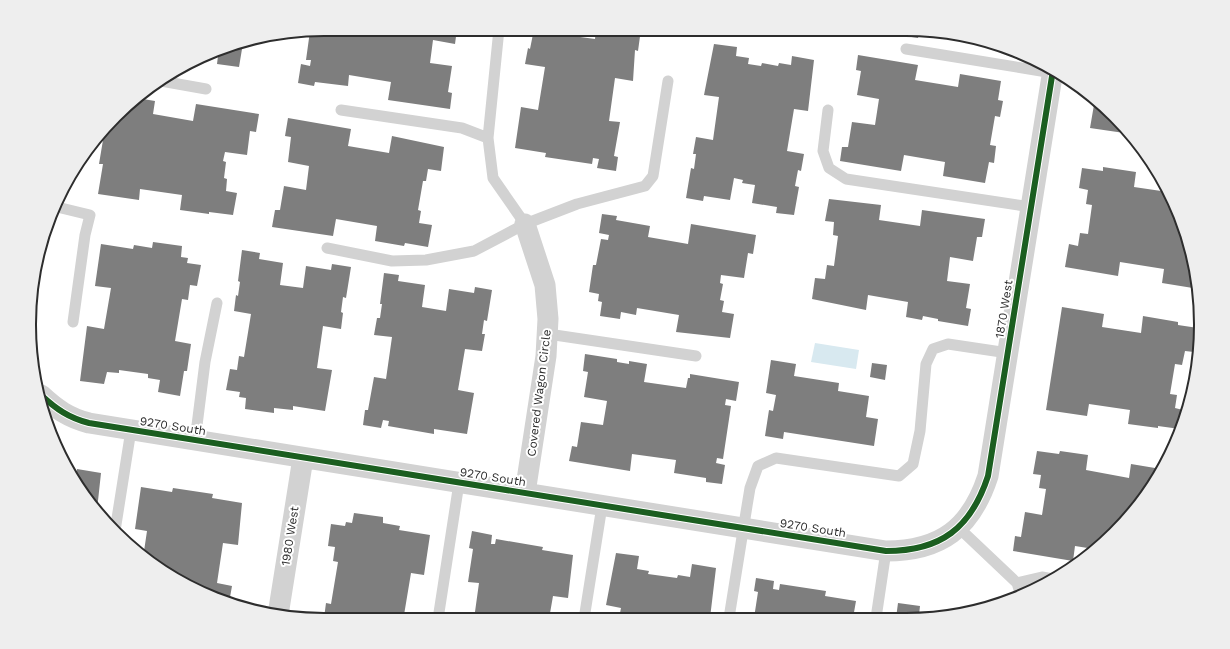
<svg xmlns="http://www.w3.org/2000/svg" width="1230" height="649" font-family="'Work Sans',sans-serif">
	<rect width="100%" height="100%" fill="#fff"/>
	<!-- water -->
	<path fill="#d8e9f0" d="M815 343 859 350 856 369 811 362Z"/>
	<!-- building -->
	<path fill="#7e7e7e" d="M325 29H457L455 44 433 40 430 63 452 66 448 92 452 93 450 109 388 100 391 82 349 75 348 86 315 82 314 86 298 83 301 64 310 66 311 60H306L310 31Z
		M531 29H574L573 36 595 39 596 29H641L638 51 635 50 633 81 615 78 609 121 620 122 614 156 618 157 616 171 597 168 599 159 593 158 592 164 545 157 546 153 515 148 521 107 538 110 545 67 525 64 528 48 530 49 533 34 530 33Z
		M839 30H857L856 36 839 33Z
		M906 30H925L946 33 945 37 919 33 918 38 905 36Z
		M971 37 982 39 1010 50V53L995 50V46L970 42Z
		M243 43 239 67 217 64 218 56 211 55 229 45Z
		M714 44 737 47 736 56 749 58 748 64 761 66 762 63 778 66 779 63 791 65 792 56 814 60 808 111 794 109 787 151 804 154 801 171 798 170 795 186 799 187 794 215 776 213 777 207 752 203 755 185 742 183 743 180 734 178 730 200 704 196 703 201 686 198 691 168 694 169 696 154H693L696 137 713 140 719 97 704 95Z
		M858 55 918 65 915 80 958 87 960 74 1001 81 998 100 1003 101 1000 117 995 116 990 145 996 146 994 163 989 162 985 183 943 176 945 162 904 155 901 171 840 161 842 147H848L852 122 875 125 879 99 857 95 861 71 856 70Z
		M137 98 155 101 153 114 193 121 196 104 259 114 256 132 250 131 247 155 225 152 223 161 226 162 224 178 227 179 226 191 237 193 233 215 209 212V214L180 210 182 195 140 189 139 200 98 194 103 164H99L104 134Z
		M1095 99 1128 130 1131 134 1090 128Z
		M288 118 351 129 348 146 389 153 392 136 444 147 441 171 428 169 426 181H423L418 210 421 211 419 223 432 225 428 247 405 243 404 246 375 241 377 226 336 219 333 236 272 227 275 210H280L284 186 306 190 309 166 288 162 291 137 285 136Z
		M1103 167 1136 172 1134 187 1168 192 1185 230 1199 289 1162 283 1164 269 1120 262 1118 276 1065 267 1069 244 1078 246 1080 233 1088 234 1092 205 1086 204 1088 190 1079 188 1082 168 1103 171Z
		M829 199 881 205 879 220 920 226 922 210 985 219 982 237H977L973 261 950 257 947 281 970 284 966 308 971 309 968 326 938 321V319L923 316 922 320 906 317 908 302 868 295 866 310 812 299 815 278 825 279 827 265 834 266 838 236 833 235 834 222 825 221Z
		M602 214 617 216 616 220 650 226 648 237 688 244 691 224 756 235 753 254 748 253 744 278 721 275 720 283 723 284 720 300 724 301 722 312 734 314 730 338 676 332 679 315 637 308 636 315 621 312 620 319 600 316 602 302 598 301 599 294 589 292 593 265H596L601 239 608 240 609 235 599 233Z
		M153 242 182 246 181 257 188 258 187 263 201 265 197 286 190 285 188 300 182 299 175 341 191 344 187 371H184L180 396 158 392 160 380 148 378V374L119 370V373L107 372 104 384 80 381 87 326 104 329 111 288 95 286 101 244 133 249 134 245 152 248Z
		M242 250 260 253 259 259 283 263 280 285 303 288 306 266 331 270 332 264 351 267 346 298 343 297 341 312 343 313 341 329 323 326 317 368 332 370 325 411 293 406V410L274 408V413L245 409 246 398 239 397 240 392 226 390 230 369 237 370 239 356 244 357 251 314 234 311 236 295 238 296 240 282 238 281Z
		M384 273 399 275 398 281 425 285 422 307 446 311 449 289 474 293 475 287 492 290 487 321 484 320 482 334H485L482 351 465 349 458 390 474 393 467 434 434 429V434L388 426 389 421 383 420 381 428 363 425 365 410H368L374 377 386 379 392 337 374 335 377 318H380L382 304H380Z
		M1062 307 1104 314 1102 327 1141 333 1143 316 1178 322V325L1198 328 1194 352 1185 351 1182 365 1175 364 1170 394 1177 395 1175 408 1183 410 1180 429 1158 426V428L1128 424 1130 410 1089 404 1087 416 1046 410Z
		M585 354 617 359V362L629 364V361L647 364 644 382 686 388 688 378H690V374L739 382 736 401 726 399 725 405 731 406 723 459 717 458 716 463 725 465 722 484 706 482V478L674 473 676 460 632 454 630 471 569 461 572 446 577 447 581 422 603 425 607 401 584 397 588 372 583 371Z
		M771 360 796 364 794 376 839 383 838 391 869 396 866 417 878 419 874 446 784 432 783 439 765 436 769 410 773 411 776 395 766 393Z
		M872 363 887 365 885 380 870 377Z
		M1037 451 1059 454 1060 451 1088 455 1086 470 1129 478 1131 464 1161 469 1128 520 1094 549 1075 546 1073 561 1013 551 1015 536 1021 537 1025 512 1042 515 1046 489 1039 488 1041 475 1033 474Z
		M77 469 101 473 97 510 76 477Z
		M141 487 172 492 173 488 213 494 212 498 242 503 238 545 223 543 217 583 232 586 229 603 194 589 143 558 147 531 135 529Z
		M354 513 383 517V523L400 526 399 530 430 535 424 575 411 573 404 615 415 617V619H316V617L324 618 326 603 331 604 338 562 333 561 335 547 328 546 331 524 345 526 346 522 352 523Z
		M472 531 492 535 491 544H495L496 539 543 547 542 550 573 555 568 598 553 596 549 619H474L479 583 468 582 473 549 469 548Z
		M616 553 639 556 637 569 649 571 648 574 677 578 678 575 690 577 692 564 716 568 710 618H619L621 608 606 605Z
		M756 578 774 581 773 589 779 590 780 584 826 591 825 596 856 601 853 618H754L758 592 754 591Z
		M898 603 920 606 919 615 930 617 896 618Z"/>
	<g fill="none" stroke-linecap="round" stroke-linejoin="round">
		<!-- service -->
		<path stroke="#d2d2d2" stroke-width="11" d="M499 29 488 138 493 178 525 224
			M906 49 1053 73
			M161 81 206 89
			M341 110 462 128 488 138
			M828 110 823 151 829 168 846 179 1031 207
			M57 207 90 215 85 235 73 322
			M327 248 392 261 426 260 474 251 525 224 577 204 645 186 653 176 668 81
			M548 334 696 356
			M195 441 205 362 217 303
			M959 528 1017 583 1021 596
			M115 531 131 430
			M1017 583 1042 577 1053 579
			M729 618 747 506 750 488 758 466 776 458 899 476 913 464 920 431 926 364 933 349 948 344 1008 353
			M876 618 886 551
			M438 619 459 483
			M584 619 602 506"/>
		<!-- minor -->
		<path stroke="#d2d2d2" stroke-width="21" d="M525 224 545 285 548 319 546 356 525 493
			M41 395C56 409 69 418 89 423L886 551C941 551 971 528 988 476L1053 70
			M278 615 303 458"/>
		<!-- cycleway casing -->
		<g stroke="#fff" stroke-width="8">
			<path id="cycleway" d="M41 395C56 409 69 418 89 423L886 551C941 551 971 528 988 476L1053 70"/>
		</g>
		<!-- cycleway -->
		<use href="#cycleway" stroke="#1b5e20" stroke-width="6"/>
	</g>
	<g text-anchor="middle" stroke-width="4" stroke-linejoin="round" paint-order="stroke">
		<!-- street labels -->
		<g font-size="12" fill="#2d2d2d" stroke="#fff">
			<text transform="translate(1004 309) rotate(-81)" y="4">1870 West</text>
			<text transform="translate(539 393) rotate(-83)" y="4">Covered Wagon Circle</text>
			<text transform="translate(173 426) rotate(9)" y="4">9270 South</text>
			<text transform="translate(493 477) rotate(9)" y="4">9270 South</text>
			<text transform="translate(813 528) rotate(9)" y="4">9270 South</text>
			<text transform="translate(290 536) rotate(-81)" y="4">1980 West</text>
		</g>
	</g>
	<!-- crop -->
	<path d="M0 0H1230V649H0ZM324 36H906A288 288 0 0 1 1194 324V325A288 288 0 0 1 906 613H324A288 288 0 0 1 36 325V324A288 288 0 0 1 324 36Z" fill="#eee" fill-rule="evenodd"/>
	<path fill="none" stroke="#2d2d2d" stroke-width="2" d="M324 36H906A288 288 0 0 1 1194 324V325A288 288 0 0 1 906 613H324A288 288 0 0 1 36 325V324A288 288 0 0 1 324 36Z"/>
</svg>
